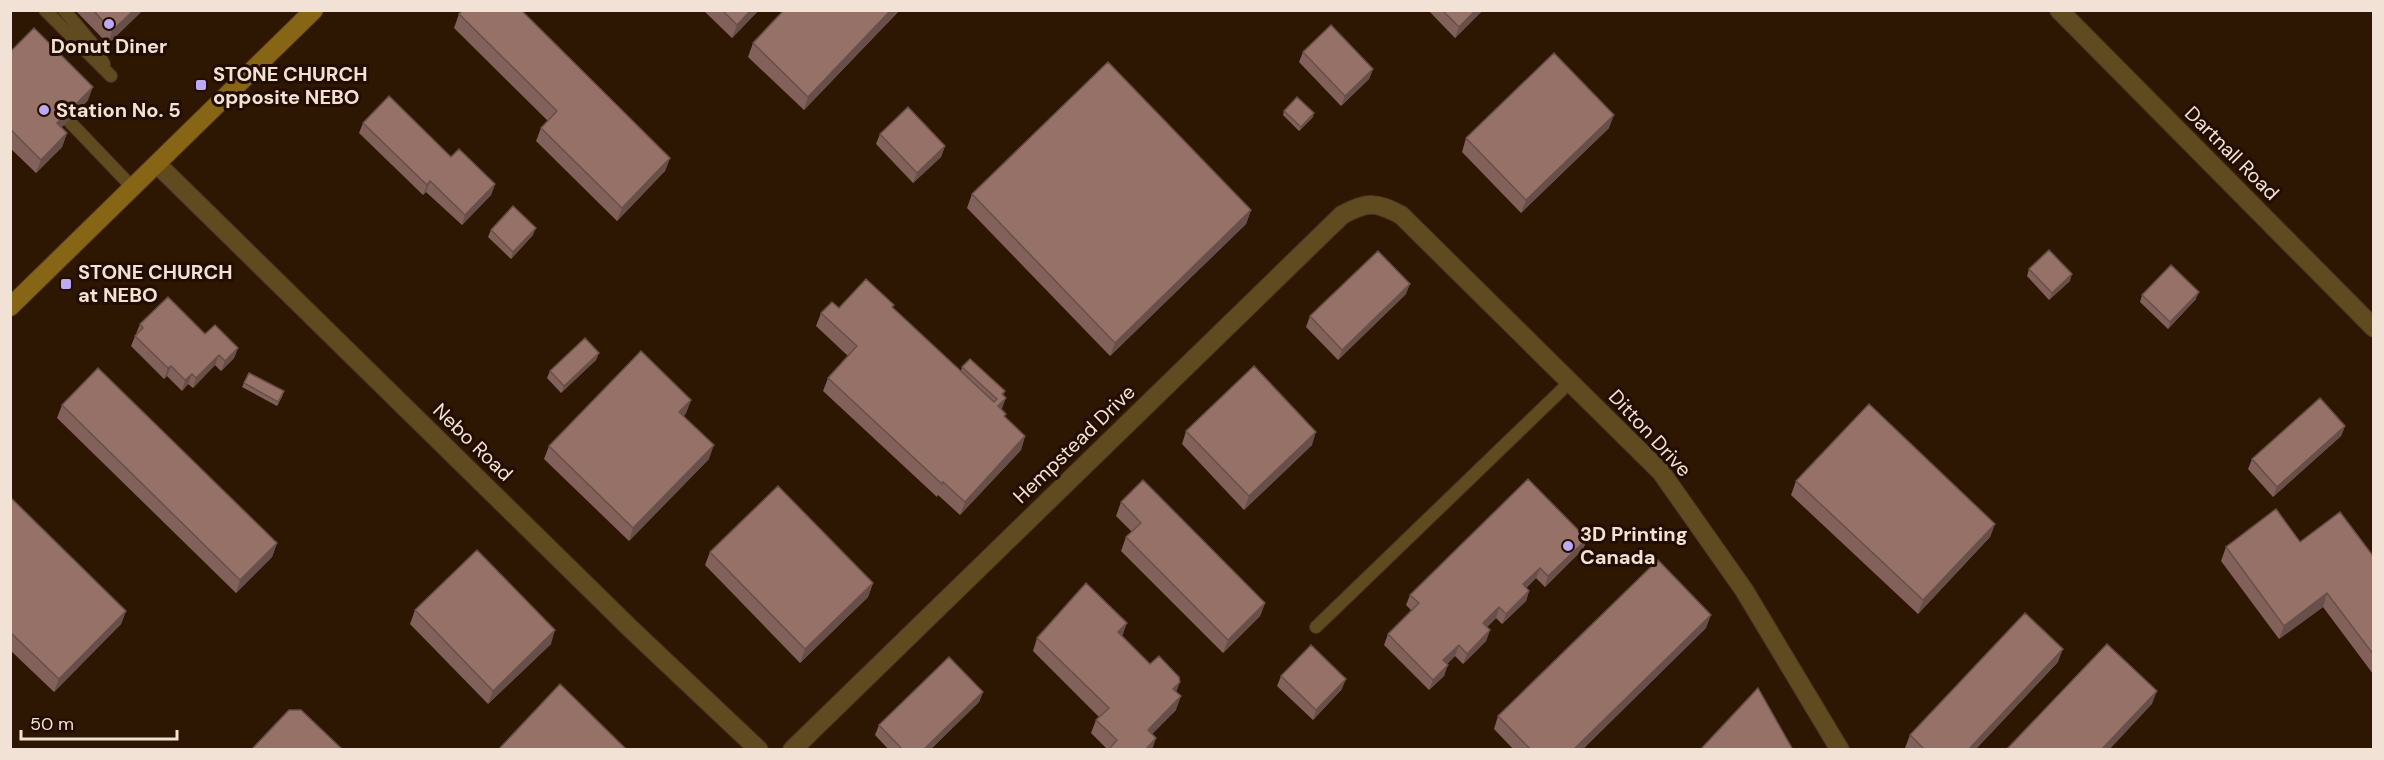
<svg xmlns="http://www.w3.org/2000/svg" width="2384" height="760" font-family="'DM Sans',sans-serif">
	<rect width="100%" height="100%" fill="#2d1602"/>
	<g fill="none" stroke-linecap="round" stroke-linejoin="round">
		<!-- service casing -->
		<g stroke="#493320" stroke-width="14">
			<path id="service" d="M45 10 111 76
				M64 10 91 42 104 64
				M68 120 133 188
				M1316 627 1570 382"/>
		</g>
		<!-- minor casing -->
		<g stroke="#493320" stroke-width="20">
			<path id="minor" d="M792 750 1342 215C1369 201 1375 202 1401 215L1661 472 1744 590 1840 750"/>
		</g>
		<!-- tertiary casing -->
		<g stroke="#493320" stroke-width="20">
			<path id="tertiary" d="M2059 10 2374 328
				M157 164 632 630 759 750"/>
		</g>
		<!-- secondary casing -->
		<g stroke="#493320" stroke-width="20">
			<path id="secondary" d="M10 307 314 10"/>
		</g>
		<!-- service -->
		<use href="#service" stroke="#604b20" stroke-width="12"/>
		<!-- minor -->
		<use href="#minor" stroke="#604b20" stroke-width="18"/>
		<!-- tertiary -->
		<use href="#tertiary" stroke="#604b20" stroke-width="18"/>
		<!-- secondary -->
		<use href="#secondary" stroke="#866515" stroke-width="18"/>
	</g>
	<!-- wall -->
	<path fill="#816159" d="M75 10H143L108 44Z
		M459 10H521L670 158 665 171 617 221 536 141 541 128 548 121 454 28 459 14 461 12Z
		M703 10H759L732 38Z
		M1428 10H1483L1455 38Z
		M899 11 804 110 748 57 753 43Z
		M10 52 88 100 61 128 67 133 62 147 36 173 10 148Z
		M1303 52 1373 69 1369 79 1341 106 1299 62Z
		M1284 111 1313 117 1299 131 1283 115Z
		M363 123 451 157 495 184 491 195 462 225 426 192 423 195 359 133Z
		M1609 128 1521 213 1462 152 1466 138Z
		M880 134 945 146 941 157 913 183 876 144Z
		M972 194 1251 210 1246 224 1110 356 967 208Z
		M491 230 533 235 511 259 488 237Z
		M2029 269 2070 281 2049 300 2027 276Z
		M1406 294 1338 360 1306 327 1310 316Z
		M2142 295 2196 299 2168 329 2140 302Z
		M839 308 893 309 961 371 962 367 1003 395 1002 410 1005 417 1025 436 1021 450 960 515 938 495 937 497 823 391 828 378 848 356 816 326 821 313Z
		M140 324 205 334 238 348 234 358 221 371 215 365 193 388 188 384 182 391 167 376 164 379 131 346Z
		M599 353 596 360 561 393 547 378 550 371Z
		M244 383 283 395 277 406 242 387Z
		M691 400 686 413 684 416 709 459 629 541 544 459 549 446Z
		M62 405 277 543 272 557 236 593 57 418Z
		M2345 426 2341 436 2273 497 2248 469 2252 459Z
		M1186 431 1312 445 1244 510 1182 444Z
		M1796 481 1995 524 1990 537 1918 614 1791 495Z
		M10 497 126 611 121 624 54 692 10 650Z
		M1121 502 1265 603 1260 616 1223 653 1121 551 1126 537 1132 532 1116 516Z
		M1587 539 1583 549 1545 587 1536 578 1526 588 1529 591 1526 601 1502 624 1496 618 1487 627 1490 630 1486 641 1463 664 1455 656 1447 664 1444 676 1429 690 1384 645 1388 634 1412 611 1406 605 1410 595Z
		M2300 542 2373 556V674L2323 607 2279 639 2221 561 2226 547Z
		M710 552 873 583 868 597 800 663 705 565Z
		M415 610 551 644 488 704 410 624Z
		M1706 628 1582 750H1514L1494 729 1498 716Z
		M1122 637 1176 692V710L1152 734V750H1108L1091 733 1096 720 1099 717 1033 651 1037 638Z
		M2058 662 1975 750H1906L1905 748 1910 735Z
		M1281 676 1342 689 1313 720 1277 686Z
		M983 692 979 702 930 750H889L875 735 879 725Z"/>
	<!-- shaded-wall -->
	<path fill="#694f49" d="M134 10H143L108 44 112 31Z
		M751 10H759L732 38 737 25Z
		M891 10H899L804 110 808 97Z
		M1476 10H1483L1455 38 1459 27Z
		M1373 69 1369 79 1341 106 1345 96Z
		M93 87 88 100 52 137 57 123Z
		M1314 113 1313 117 1299 131 1301 127Z
		M1614 115 1609 128 1521 213 1526 200Z
		M67 133 62 147 36 173 41 160Z
		M945 146 941 157 913 183 917 173Z
		M670 158 665 171 617 221 622 208Z
		M430 181 426 192 423 195 427 185Z
		M495 184 491 195 462 225 465 215Z
		M1251 210 1246 224 1110 356 1115 343Z
		M536 228 533 235 511 259 513 252Z
		M2072 274 2070 281 2049 300 2052 293Z
		M1410 284 1406 294 1338 360 1342 350Z
		M2199 292 2196 299 2168 329 2170 322Z
		M238 348 234 358 221 371 225 361Z
		M599 353 596 360 561 393 564 386Z
		M219 355 215 365 193 388 196 378Z
		M171 366 167 376 164 379 168 368Z
		M192 374 188 384 182 391 185 380Z
		M1005 391 1000 404 1006 398 1001 411 993 420 1002 394Z
		M691 400 686 413 675 425 679 412Z
		M2345 426 2341 436 2273 497 2277 487Z
		M1316 432 1312 445 1244 510 1249 496Z
		M1025 436 1021 450 960 515 965 502Z
		M714 445 709 459 629 541 633 528Z
		M1995 524 1990 537 1918 614 1923 600Z
		M1587 539 1583 549 1545 587 1548 576Z
		M277 543 272 557 236 593 240 580Z
		M1540 568 1536 578 1519 595 1523 584Z
		M873 583 868 597 800 663 805 649Z
		M1529 591 1526 601 1502 624 1506 614Z
		M2327 593 2323 607 2279 639 2284 626Z
		M1265 603 1260 616 1223 653 1228 640Z
		M1499 607 1496 618 1480 634 1483 623Z
		M126 611 121 624 54 692 59 679Z
		M1711 615 1706 628 1582 750H1573Z
		M1127 623 1122 637 1118 632Z
		M555 630 551 644 488 704 493 691Z
		M1490 630 1486 641 1463 664 1467 654Z
		M1459 645 1455 656 1440 671 1443 660Z
		M2063 649 2058 662 1975 750H1968Z
		M1448 665 1444 676 1429 690 1433 680Z
		M1346 679 1342 689 1313 720 1316 710Z
		M1180 682 1175 695 1173 689Z
		M2157 691 2152 704 2109 750H2101Z
		M983 692 979 702 930 750H923Z
		M1181 696 1176 710 1143 743 1148 730Z
		M1156 738 1152 750H1145Z"/>
	<!-- building -->
	<path fill="#967168" stroke="#694f49" stroke-width="1.5" d="M93 10H134L112 31Z
		M463 10H521L670 158 622 208 541 128 557 111 459 14Z
		M722 10H751L737 25Z
		M784 10H891L808 97 753 43Z
		M1442 10H1476L1459 27Z
		M1331 25 1373 69 1345 96 1303 52Z
		M34 28 93 87 57 123 67 133 41 160 10 129V52Z
		M1554 53 1614 115 1526 200 1466 138Z
		M1108 62 1251 210 1115 343 972 194Z
		M389 96 451 157 459 149 495 184 465 215 430 181 427 185 363 123Z
		M1297 97 1314 113 1301 127 1284 111Z
		M908 107 945 146 917 173 880 134Z
		M513 206 536 228 513 252 491 230Z
		M2049 250 2072 274 2052 293 2029 269Z
		M1378 251 1410 284 1342 350 1310 316Z
		M2171 265 2199 292 2170 322 2142 295Z
		M866 279 894 305 892 307 994 402 997 399 962 367 970 359 1005 391 1002 394 1006 398 998 406 1006 414 1004 416 1025 436 965 502 943 482 942 484 828 378 857 346 821 313 832 302 839 308Z
		M168 297 205 334 215 325 238 348 225 361 219 355 196 378 192 374 185 380 171 366 168 368 135 336 143 328 140 324Z
		M585 338 599 353 564 386 550 371Z
		M641 351 691 400 679 412 714 445 633 528 549 446Z
		M1254 366 1316 432 1249 496 1186 431Z
		M98 368 277 543 240 580 62 405Z
		M249 373 284 391 278 402 244 383Z
		M2320 398 2345 426 2277 487 2252 459Z
		M1869 404 1995 524 1923 600 1796 481Z
		M1528 479 1587 539 1548 576 1540 568 1523 584 1529 591 1506 614 1499 607 1483 623 1490 630 1467 654 1459 645 1443 660 1448 665 1433 680 1388 634 1419 603 1410 595Z
		M1143 480 1265 603 1228 640 1126 537 1141 523 1121 502Z
		M778 486 873 583 805 649 710 552Z
		M10 497 126 611 59 679 10 632Z
		M2276 509 2300 542 2340 512 2373 556V654L2327 593 2284 626 2226 547Z
		M477 550 555 630 493 691 415 610Z
		M1658 560 1711 615 1573 750H1531L1498 716Z
		M1086 583 1127 623 1118 632 1150 664 1159 656 1179 677 1180 682 1173 689 1181 696 1148 730 1156 738 1145 750H1112L1110 748 1117 740 1096 720 1109 708 1037 638Z
		M2025 613 2063 649 1968 750H1925L1910 735Z
		M2107 644 2157 691 2101 750H2006Z
		M1311 645 1346 679 1316 710 1281 676Z
		M949 657 983 692 923 750H903L879 725Z
		M560 684 627 750H498Z
		M1758 688 1793 750H1700Z
		M289 710H301L343 750H251Z"/>
	<!-- markers -->
	<g fill="#bcaaf6" stroke="#230d00" stroke-width="2">
		<circle cx="109" cy="24" r="6"/>
		<rect x="195" y="79" width="12" height="12" rx="3"/>
		<circle cx="44" cy="110" r="6"/>
		<rect x="60" y="278" width="12" height="12" rx="3"/>
		<circle cx="1568" cy="546" r="6"/>
	</g>
	<g text-anchor="middle" stroke-width="6" stroke-linejoin="round" paint-order="stroke">
		<!-- poi labels -->
		<g font-size="20" font-weight="bold" fill="#f2e2d5" stroke="#230d00" text-anchor="start">
			<text x="109" y="53" text-anchor="middle">Donut Diner</text>
			<text x="213" y="81">STONE CHURCH<tspan x="213" dy="23">opposite NEBO</tspan></text>
			<text x="56" y="117">Station No. 5</text>
			<text x="78" y="279">STONE CHURCH<tspan x="78" dy="23">at NEBO</tspan></text>
			<text x="1580" y="541">3D Printing<tspan x="1580" dy="23">Canada</tspan></text>
		</g>
		<!-- street labels -->
		<g font-size="20" fill="#f2e2d5" stroke="#230d00">
			<text transform="translate(2232 153) rotate(45)" y="7">Dartnall Road</text>
			<text transform="translate(1650 433) rotate(47)" y="7">Ditton Drive</text>
			<text transform="translate(473 442) rotate(44)" y="7">Nebo Road</text>
			<text transform="translate(1074 444) rotate(-44)" y="7">Hempstead Drive</text>
		</g>
	</g>
	<!-- border -->
	<rect width="2384" height="760" fill="none" stroke="#f2e2d5" stroke-width="24"/>
	<!-- scale -->
	<path d="M21 730v9h156v-9" fill="none" stroke="#f2e2d5" stroke-width="3"/>
	<text x="30" y="730" font-size="18" fill="#f2e2d5" stroke="#230d00" stroke-width="4.5" paint-order="stroke">50 m</text>
</svg>
